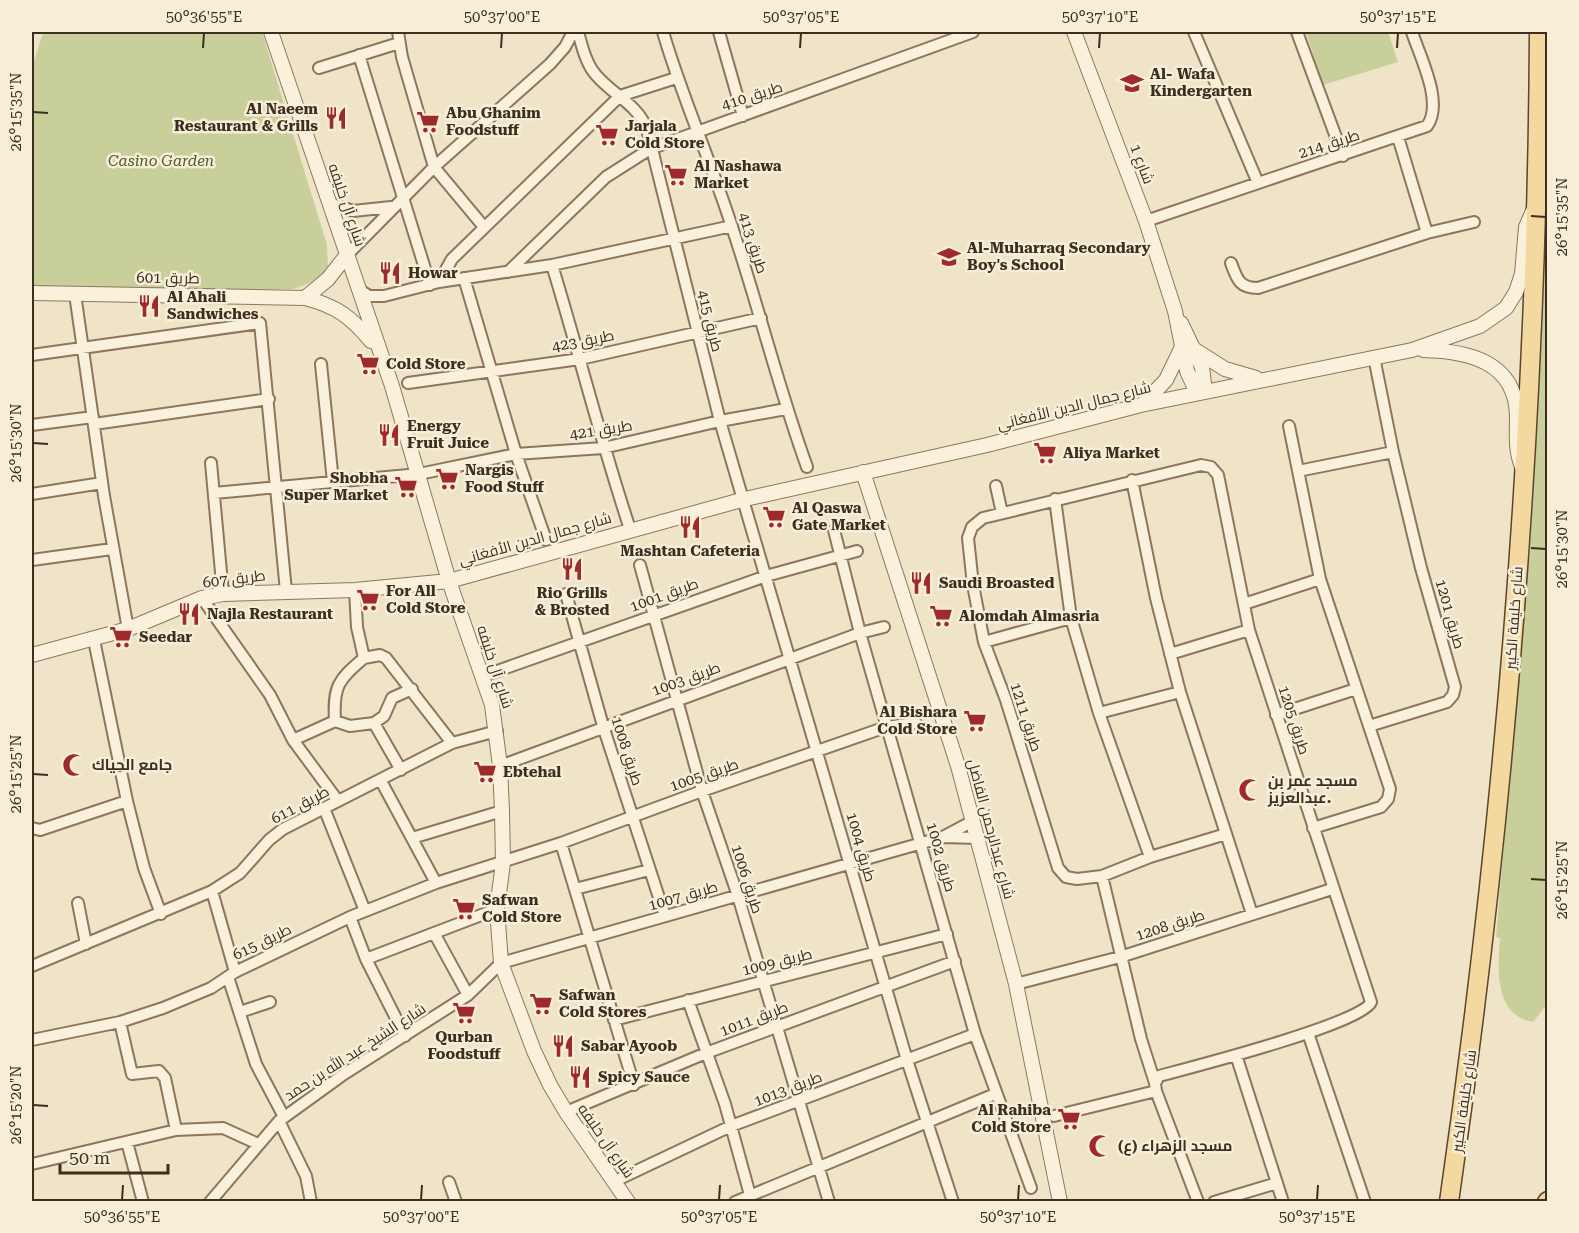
<svg xmlns="http://www.w3.org/2000/svg" width="1579" height="1233" font-family="'Roboto Serif',Cairo,serif">
	<rect width="100%" height="100%" fill="#f0e4c8"/>
	<!-- green -->
	<path fill="#c9cf9b" d="M43 32H262L327 245 328 267C318 280 309 284 293 289L32 291V68Z
		M1306 32H1388L1398 62 1323 85Z
		M1547 36 1548 1003 1533 1022C1493 1015 1498 967 1500 938L1496 937 1529 543 1539 372Z"/>
	<g fill="none" stroke-linecap="round" stroke-linejoin="round">
		<!-- minor casing -->
		<g stroke="#8d765c" stroke-width="14">
			<path id="minor" d="M398 32 402 57 434 167 484 227
				M578 32C582 46 586 64 596 75 613 95 637 104 647 129L720 421 907 1060 953 1202
				M663 32C682 97 710 159 731 224 758 304 778 387 807 467
				M719 32 743 116
				M1194 32 1258 183
				M1297 32 1343 156
				M359 55 430 285
				M319 68 399 43
				M1398 137 1427 233
				M329 203 353 211 391 207
				M1146 221 1427 126C1444 103 1420 57 1412 32
				M346 256 434 167 550 64 565 47 573 32
				M1231 263C1237 279 1239 288 1258 288L1427 233 1474 222
				M552 265C579 353 601 442 630 529
				M508 272 606 177 650 149 973 32
				M464 278 516 454 546 540
				M439 282 452 259 620 96 676 78
				M358 289 369 296H384L439 282 552 265 732 226
				M75 294 104 496 128 629
				M32 355 260 323 286 591
				M321 364 333 482
				M408 383 580 359 761 318
				M94 424 269 399
				M32 425 93 417
				M1289 426 1320 579 1390 789 1388 799 1381 807 1313 828
				M211 463 223 594
				M1298 471 1393 452
				M1132 480 1156 598 1180 692 1252 914
				M996 486 1002 513
				M214 493 419 474 516 454 603 448 720 421 786 409
				M32 494 102 483
				M1055 499 1071 618 1099 713 1150 857
				M834 530 860 633 975 1034 1031 1188
				M32 560 112 549
				M640 565 702 791 738 896 829 1202
				M355 590 357 627 364 658 380 655 386 658 452 743
				M566 594 603 726 665 916
				M202 598 270 695 293 740 338 801
				M1244 604 1320 579
				M94 640 127 801 144 868 161 914
				M984 642 1071 618
				M1170 654 1249 630
				M483 676 766 576 857 551
				M1099 713 1180 692
				M1276 715 1356 689
				M335 721 350 726 374 723 384 716 392 698 412 689
				M374 723 401 770
				M1369 726 1447 702 1453 695 1455 687 1421 568 1393 452 1374 357
				M293 740 335 721C333 686 338 680 364 658
				M500 766 860 633 884 627
				M381 781 436 883
				M324 808 365 911
				M32 828 40 830 127 801
				M943 837 977 838
				M412 838 502 811
				M561 843 634 1085
				M1102 876 1141 1039 1155 1083
				M575 889 649 870
				M212 891 235 972
				M78 903 86 944
				M350 917 366 959 405 1036
				M434 933 468 995
				M366 959 497 909
				M32 966 212 891 240 873 269 840 283 829 452 743 497 731
				M228 977 256 1064 284 1117
				M1016 984 1120 957 1332 889
				M688 1000 725 1104 750 1195
				M240 1012 270 1002
				M614 1020 947 934
				M120 1022 132 1074 159 1071 165 1078 176 1130
				M1308 1033 1365 1202
				M32 1040 120 1022 163 1008 211 988 235 972 350 917 436 883 561 843 702 791 886 727 916 723
				M1236 1055 1283 1202
				M566 1112 706 1053 955 961
				M1054 1116 1156 1091
				M279 1121 306 1176 311 1202
				M127 1142 143 1202
				M32 1164 176 1130 223 1128 258 1144
				M615 1181 731 1126 975 1034
				M449 1182 456 1202
				M210 1202 279 1121 344 1074 468 995 501 963 943 837 973 821
				M735 1202 995 1094
				M1198 1202 1156 1091 1155 1083 1159 1076C1189 1068 1364 1023 1371 1002L1249 630 1218 475 1211 467 1201 465 983 518 972 527 968 538 973 585 984 642 1006 700 1058 868 1066 877 1077 879 1102 876 1150 857 1226 834
				M1214 1202 1277 1183"/>
		</g>
		<!-- tertiary casing -->
		<g stroke="#8d765c" stroke-width="16">
			<path id="tertiary" d="M271 32 392 386 449 581 492 705 500 766 502 811 503 863 497 909 501 963 534 1051 550 1085 566 1112 628 1202
				M1074 32 1146 221 1175 311 1187 371 1197 393
				M32 293 305 298C336 306 350 316 371 341
				M305 298 328 279 346 256
				M1181 323 1202 367 1205 392
				M1195 350 1225 369 1256 378
				M1423 350C1467 351 1516 361 1517 416 1517 434 1515 449 1522 467
				M1143 404 1166 380 1181 349
				M863 472 958 766 1016 984 1060 1202
				M32 655 128 629 202 598 223 594 355 590 449 581 745 499 987 445 1141 405 1412 350 1480 326 1506 308 1516 292 1522 274 1526 227 1533 211"/>
		</g>
		<!-- primary casing -->
		<g stroke="#5b4430" stroke-width="21">
			<path id="primary" d="M1449 1202C1505 814 1537 423 1539 32
				M1547 1202 1548 1201"/>
		</g>
		<!-- minor -->
		<use href="#minor" stroke="#faf1dc" stroke-width="10"/>
		<!-- tertiary -->
		<use href="#tertiary" stroke="#faf1dc" stroke-width="14"/>
		<!-- primary -->
		<use href="#primary" stroke="#f3d9a0" stroke-width="18"/>
	</g>
	<!-- ticks -->
	<path fill="none" stroke="#3d2e20" stroke-width="2" d="M203 48 204 33M501 48 502 33M800 48 801 33M1099 48 1100 33M1397 48 1398 33M33 112 48 113M1531 216 1546 217M33 443 48 444M1531 548 1546 549M33 774 48 775M1531 879 1546 880M33 1105 48 1106M122 1200 123 1185M421 1200 422 1185M719 1200 720 1185M1018 1200 1019 1185M1317 1200 1318 1185"/>
	<!-- icons -->
	<defs>
		<g id="school-bare" transform="scale(1.8)"><path d="M0-5L7-2L0 1L-7-2ZM-4 1L0 2.5L4 1V4Q0 6-4 4Z" fill="#9e2a2b" stroke="#f7eed8" stroke-width="2.5" paint-order="stroke"/></g>
		<g id="restaurant-bare" transform="scale(1.8)"><path d="M-5-6h1v4h1v-4h1v4h1v-4h1v5L-1.5 .5V6h-2V.5L-5-1ZM5-6V6H3V1.5H1.5Q1.5-4 5-6Z" fill="#9e2a2b" stroke="#f7eed8" stroke-width="2.5" paint-order="stroke"/></g>
		<g id="supermarket-bare" transform="scale(1.8)"><path d="M-6-5.5h2.5l.6 2H6L4.5 2H-2.5L-4.4-4H-6ZM-1.5 3.2a1.3 1.3 0 1 0 .1 0ZM3 3.2a1.3 1.3 0 1 0 .1 0Z" fill="#9e2a2b" stroke="#f7eed8" stroke-width="2.5" paint-order="stroke"/></g>
		<g id="mosque-bare" transform="scale(1.8)"><path d="M3.5-4.9A6 6 0 1 0 3.5 4.9A5 5 0 1 1 3.5-4.9Z" fill="#9e2a2b" stroke="#f7eed8" stroke-width="2.5" paint-order="stroke"/></g>
	</defs>
	<g fill-rule="evenodd">
		<use href="#school-bare" x="1132" y="83"/>
		<use href="#restaurant-bare" x="336" y="118"/>
		<use href="#supermarket-bare" x="428" y="122"/>
		<use href="#supermarket-bare" x="607" y="135"/>
		<use href="#supermarket-bare" x="676" y="175"/>
		<use href="#school-bare" x="949" y="257"/>
		<use href="#restaurant-bare" x="390" y="273"/>
		<use href="#restaurant-bare" x="149" y="306"/>
		<use href="#supermarket-bare" x="368" y="364"/>
		<use href="#restaurant-bare" x="389" y="435"/>
		<use href="#supermarket-bare" x="1045" y="453"/>
		<use href="#supermarket-bare" x="447" y="479"/>
		<use href="#supermarket-bare" x="406" y="487"/>
		<use href="#supermarket-bare" x="774" y="517"/>
		<use href="#restaurant-bare" x="690" y="527"/>
		<use href="#restaurant-bare" x="572" y="569"/>
		<use href="#restaurant-bare" x="921" y="583"/>
		<use href="#supermarket-bare" x="368" y="600"/>
		<use href="#restaurant-bare" x="189" y="614"/>
		<use href="#supermarket-bare" x="941" y="616"/>
		<use href="#supermarket-bare" x="121" y="637"/>
		<use href="#supermarket-bare" x="975" y="721"/>
		<use href="#mosque-bare" x="74" y="765"/>
		<use href="#supermarket-bare" x="485" y="772"/>
		<use href="#mosque-bare" x="1250" y="790"/>
		<use href="#supermarket-bare" x="464" y="909"/>
		<use href="#supermarket-bare" x="541" y="1004"/>
		<use href="#supermarket-bare" x="464" y="1013"/>
		<use href="#restaurant-bare" x="563" y="1046"/>
		<use href="#restaurant-bare" x="580" y="1077"/>
		<use href="#supermarket-bare" x="1069" y="1119"/>
		<use href="#mosque-bare" x="1100" y="1146"/>
	</g>
	<g text-anchor="middle" stroke-width="5" stroke-linejoin="round" paint-order="stroke">
		<!-- poi labels -->
		<g font-size="15" font-weight="bold" fill="#3d2e20" stroke="#f7eed8" text-anchor="start">
			<text x="1150" y="79">Al- Wafa<tspan x="1150" dy="17">Kindergarten</tspan></text>
			<text x="318" y="114" text-anchor="end">Al Naeem<tspan x="318" dy="17">Restaurant &amp; Grills</tspan></text>
			<text x="446" y="118">Abu Ghanim<tspan x="446" dy="17">Foodstuff</tspan></text>
			<text x="625" y="131">Jarjala<tspan x="625" dy="17">Cold Store</tspan></text>
			<text x="694" y="171">Al Nashawa<tspan x="694" dy="17">Market</tspan></text>
			<text x="967" y="253">Al-Muharraq Secondary<tspan x="967" dy="17">Boy's School</tspan></text>
			<text x="408" y="278">Howar</text>
			<text x="167" y="302">Al Ahali<tspan x="167" dy="17">Sandwiches</tspan></text>
			<text x="386" y="369">Cold Store</text>
			<text x="407" y="431">Energy<tspan x="407" dy="17">Fruit Juice</tspan></text>
			<text x="1063" y="458">Aliya Market</text>
			<text x="465" y="475">Nargis<tspan x="465" dy="17">Food Stuff</tspan></text>
			<text x="388" y="483" text-anchor="end">Shobha<tspan x="388" dy="17">Super Market</tspan></text>
			<text x="792" y="513">Al Qaswa<tspan x="792" dy="17">Gate Market</tspan></text>
			<text x="690" y="556" text-anchor="middle">Mashtan Cafeteria</text>
			<text x="939" y="588">Saudi Broasted</text>
			<text x="386" y="596">For All<tspan x="386" dy="17">Cold Store</tspan></text>
			<text x="572" y="598" text-anchor="middle">Rio Grills<tspan x="572" dy="17">&amp; Brosted</tspan></text>
			<text x="207" y="619">Najla Restaurant</text>
			<text x="959" y="621">Alomdah Almasria</text>
			<text x="139" y="642">Seedar</text>
			<text x="957" y="717" text-anchor="end">Al Bishara<tspan x="957" dy="17">Cold Store</tspan></text>
			<text x="92" y="770">جامع الحِياك</text>
			<text x="503" y="777">Ebtehal</text>
			<text x="1268" y="786">مسجد عمر بن<tspan x="1268" dy="17">عبدالعزيز.</tspan></text>
			<text x="482" y="905">Safwan<tspan x="482" dy="17">Cold Store</tspan></text>
			<text x="559" y="1000">Safwan<tspan x="559" dy="17">Cold Stores</tspan></text>
			<text x="464" y="1042" text-anchor="middle">Qurban<tspan x="464" dy="17">Foodstuff</tspan></text>
			<text x="581" y="1051">Sabar Ayoob</text>
			<text x="598" y="1082">Spicy Sauce</text>
			<text x="1051" y="1115" text-anchor="end">Al Rahiba<tspan x="1051" dy="17">Cold Store</tspan></text>
			<text x="1118" y="1151">مسجد الزهراء (ع)</text>
		</g>
		<!-- street labels -->
		<g font-size="15" fill="#3d2e20" stroke="#f7eed8">
			<text transform="translate(752 96) rotate(-18)" y="5">طريق 410</text>
			<text transform="translate(1329 144) rotate(-18)" y="5">طريق 214</text>
			<text transform="translate(1142 164) rotate(69)" y="5">شارع 1</text>
			<text transform="translate(347 205) rotate(71)" y="5">شارع آل خليفه</text>
			<text transform="translate(753 243) rotate(72)" y="5">طريق 413</text>
			<text transform="translate(168 278) rotate(1)" y="5">طريق 601</text>
			<text transform="translate(710 321) rotate(76)" y="5">طريق 415</text>
			<text transform="translate(583 341) rotate(-11)" y="5">طريق 423</text>
			<text transform="translate(1074 406) rotate(-14)" y="5">شارع جمال الدين الأفغاني</text>
			<text transform="translate(601 430) rotate(-9)" y="5">طريق 421</text>
			<text transform="translate(535 539) rotate(-16)" y="5">شارع جمال الدين الأفغاني</text>
			<text transform="translate(234 579) rotate(-7)" y="5">طريق 607</text>
			<text transform="translate(664 595) rotate(-20)" y="5">طريق 1001</text>
			<text transform="translate(1450 614) rotate(74)" y="5">طريق 1201</text>
			<text transform="translate(1514 618) rotate(-86)" y="5">شارع خليفة الكبير</text>
			<text transform="translate(495 667) rotate(72)" y="5">شارع آل خليفه</text>
			<text transform="translate(686 679) rotate(-20)" y="5">طريق 1003</text>
			<text transform="translate(1026 717) rotate(72)" y="5">طريق 1211</text>
			<text transform="translate(1294 720) rotate(72)" y="5">طريق 1205</text>
			<text transform="translate(627 751) rotate(72)" y="5">طريق 1008</text>
			<text transform="translate(704 775) rotate(-19)" y="5">طريق 1005</text>
			<text transform="translate(300 805) rotate(-28)" y="5">طريق 611</text>
			<text transform="translate(991 829) rotate(75)" y="5">شارع عبدالرحمن الفاضل</text>
			<text transform="translate(861 847) rotate(74)" y="5">طريق 1004</text>
			<text transform="translate(941 857) rotate(74)" y="5">طريق 1002</text>
			<text transform="translate(747 879) rotate(72)" y="5">طريق 1006</text>
			<text transform="translate(683 896) rotate(-16)" y="5">طريق 1007</text>
			<text transform="translate(1170 925) rotate(-18)" y="5">طريق 1208</text>
			<text transform="translate(262 942) rotate(-26)" y="5">طريق 615</text>
			<text transform="translate(777 962) rotate(-14)" y="5">طريق 1009</text>
			<text transform="translate(754 1019) rotate(-21)" y="5">طريق 1011</text>
			<text transform="translate(355 1052) rotate(-33)" y="5">شارع الشيخ عبد الله بن حمد</text>
			<text transform="translate(788 1089) rotate(-21)" y="5">طريق 1013</text>
			<text transform="translate(1464 1101) rotate(-82)" y="5">شارع خليفة الكبير</text>
			<text transform="translate(606 1141) rotate(55)" y="5">شارع آل خليفه</text>
		</g>
		<!-- park labels -->
		<g font-size="15" font-style="italic" fill="#4d5a26" stroke="#f7eed8">
			<text x="161" y="166">Casino Garden</text>
		</g>
	</g>
	<!-- border -->
	<rect width="1579" height="1233" fill="none" stroke="#f7eed8" stroke-width="66"/>
	<!-- scale -->
	<path d="M60 1164v9h108v-9" fill="none" stroke="#3d2e20" stroke-width="3"/>
	<text x="69" y="1164" font-size="18" fill="#3d2e20" stroke="#f7eed8" stroke-width="4.5" paint-order="stroke">50 m</text>
	<rect x="33" y="33" width="1513" height="1167" fill="none" stroke="#3d2e20" stroke-width="2"/>
	<g font-size="15" text-anchor="middle" fill="#3d2e20">
		<text x="204" y="22">50°36'55"E</text>
		<text x="502" y="22">50°37'00"E</text>
		<text x="801" y="22">50°37'05"E</text>
		<text x="1100" y="22">50°37'10"E</text>
		<text x="1398" y="22">50°37'15"E</text>
		<text transform="translate(16 112) rotate(-90)" y="5">26°15'35"N</text>
		<text transform="translate(1562 217) rotate(-90)" y="5">26°15'35"N</text>
		<text transform="translate(16 443) rotate(-90)" y="5">26°15'30"N</text>
		<text transform="translate(1562 549) rotate(-90)" y="5">26°15'30"N</text>
		<text transform="translate(16 774) rotate(-90)" y="5">26°15'25"N</text>
		<text transform="translate(1562 880) rotate(-90)" y="5">26°15'25"N</text>
		<text transform="translate(16 1105) rotate(-90)" y="5">26°15'20"N</text>
		<text x="122" y="1222">50°36'55"E</text>
		<text x="421" y="1222">50°37'00"E</text>
		<text x="719" y="1222">50°37'05"E</text>
		<text x="1018" y="1222">50°37'10"E</text>
		<text x="1317" y="1222">50°37'15"E</text>
	</g>
</svg>
